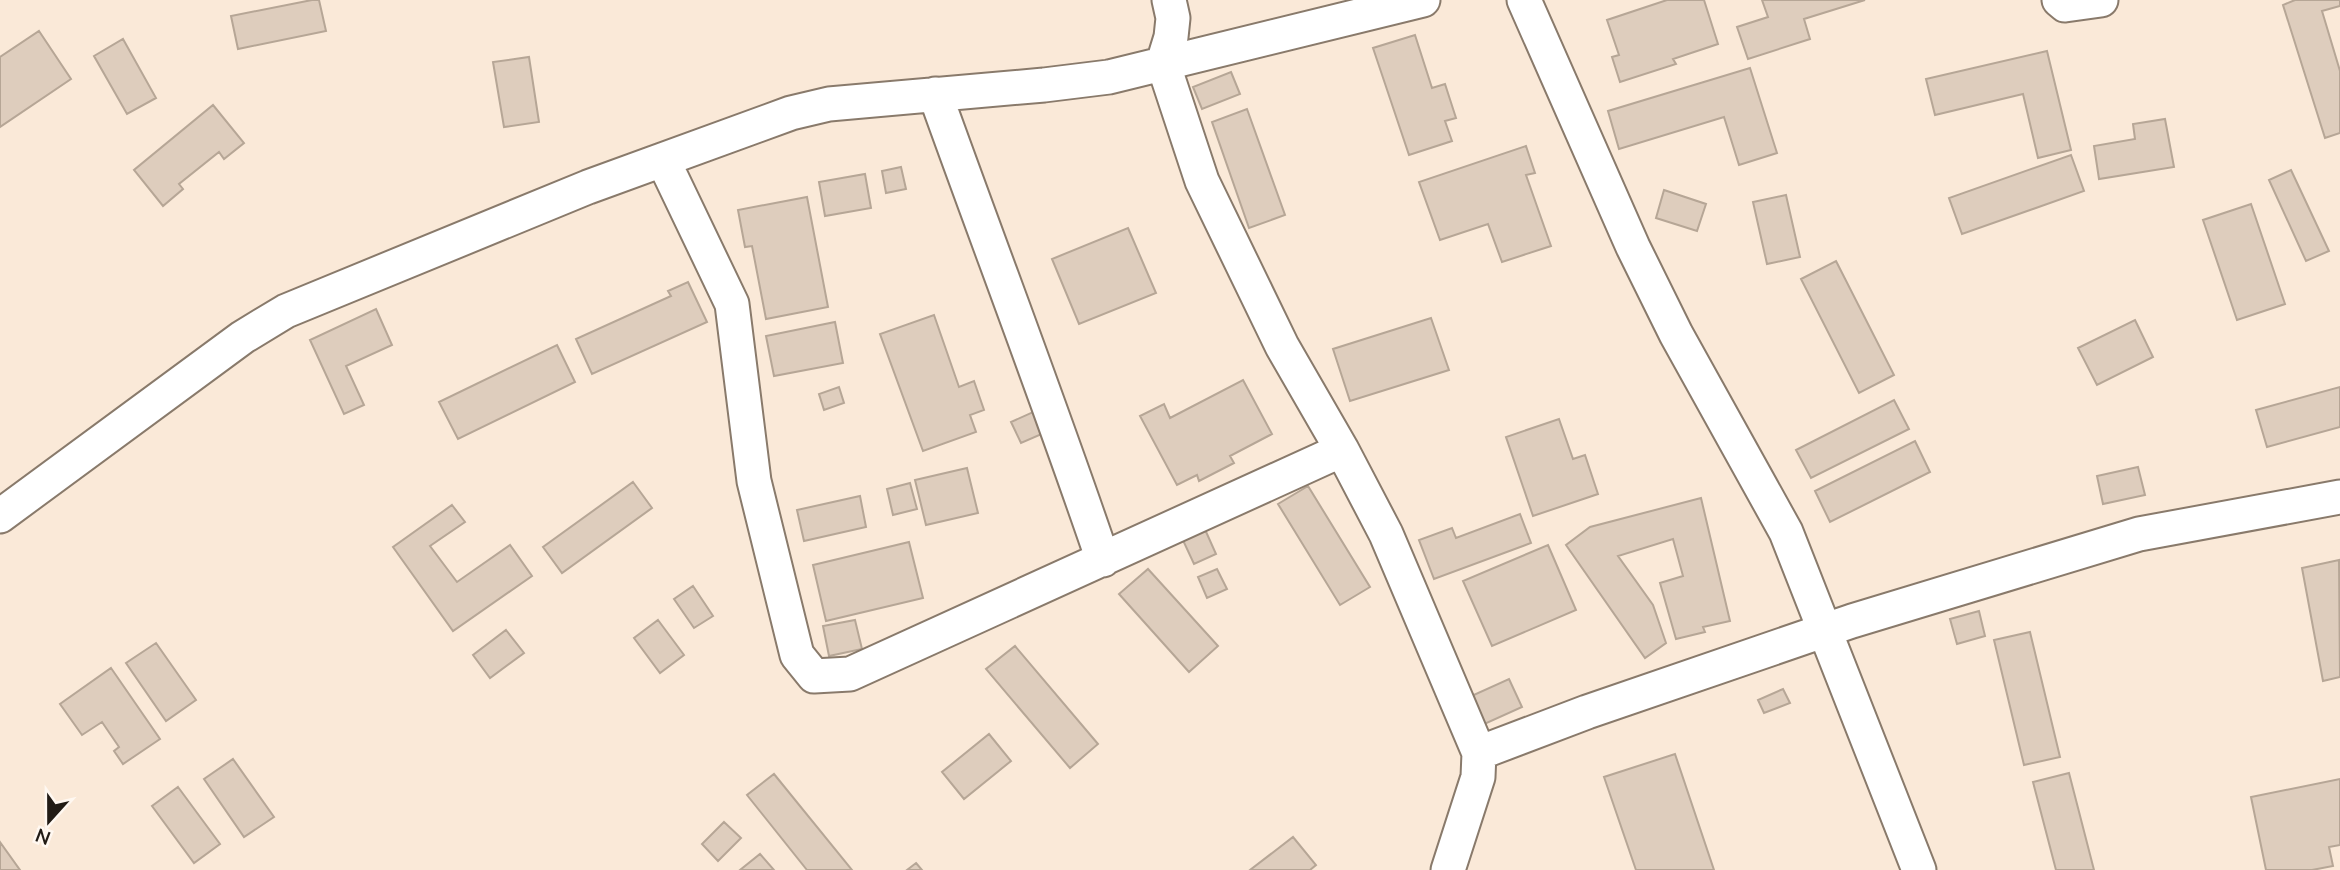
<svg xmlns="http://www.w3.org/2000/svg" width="2340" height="870" font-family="'Nunito Sans',sans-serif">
	<rect width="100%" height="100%" fill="#fae9d8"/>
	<!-- building -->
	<path fill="#decdbd" stroke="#b6a696" stroke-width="2" d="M312 0H319L326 31 238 49 231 16Z
		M1667 0H1704L1718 44 1673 59 1676 64 1620 82 1612 57 1619 55 1607 20Z
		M1762 0H1865L1804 19 1810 39 1748 59 1737 27 1768 17Z
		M2295 0H2340V6L2322 11 2340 71V133L2325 138 2283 5Z
		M39 31 71 79 0 127V57Z
		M1415 35 1432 88 1445 84 1456 118 1445 121 1452 141 1409 155 1373 48Z
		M123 39 156 98 127 114 94 56Z
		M2047 51 2071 150 2038 158 2023 94 1935 115 1926 79Z
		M529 57 539 122 504 127 493 62Z
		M1750 68 1777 153 1739 165 1724 117 1619 149 1608 111Z
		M1231 72 1240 94 1202 109 1193 87Z
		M213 105 244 143 224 159 219 152 179 184 183 189 163 206 134 170Z
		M1247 109 1285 215 1249 228 1212 122Z
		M2165 119 2174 167 2099 179 2094 146 2135 139 2133 124Z
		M1526 146 1535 173 1526 175 1551 246 1502 262 1488 224 1440 240 1419 182Z
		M2071 155 2084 191 1962 234 1949 198Z
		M901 167 906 189 886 193 882 171Z
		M2291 170 2329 251 2306 261 2269 180Z
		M865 174 871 208 825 216 819 182Z
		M1664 190 1706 204 1697 231 1656 218Z
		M1786 195 1800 257 1767 264 1753 202Z
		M807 197 828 307 766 319 752 246 745 247 738 210Z
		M2251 204 2285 304 2237 320 2203 220Z
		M1128 228 1156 293 1079 324 1052 259Z
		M1836 261 1894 375 1859 393 1801 279Z
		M688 282 707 322 592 374 576 339 671 296 668 291Z
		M376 309 392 345 346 366 364 405 344 414 310 340Z
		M934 315 959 387 974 381 984 410 970 415 976 432 923 451 880 334Z
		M1431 318 1449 370 1350 401 1333 349Z
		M2135 320 2153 357 2097 385 2078 348Z
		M835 322 843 363 774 376 766 336Z
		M557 345 575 382 458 439 439 402Z
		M1243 380 1272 434 1230 456 1234 463 1199 481 1197 475 1177 485 1140 416 1164 404 1170 418Z
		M839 387 844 403 824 410 819 394Z
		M2340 387V427L2267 447 2256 410Z
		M1894 400 1909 429 1811 478 1796 450Z
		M1042 408 1051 430 1021 443 1011 422Z
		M1559 419 1573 459 1585 455 1598 494 1533 516 1506 437Z
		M1915 441 1930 472 1830 522 1815 491Z
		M2138 467 2145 495 2103 504 2097 476Z
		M967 468 978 513 926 525 915 480Z
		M633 482 652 508 562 573 543 547Z
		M910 483 917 509 893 515 887 489Z
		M1308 486 1370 587 1340 605 1278 504Z
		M860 496 866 527 804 541 797 510Z
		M1701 498 1730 621 1703 627 1705 632 1676 639 1660 583 1683 576 1673 539 1618 556 1653 605 1666 643 1645 658 1566 545 1590 527Z
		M452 505 465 522 430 546 457 582 510 545 532 576 453 631 393 547Z
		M1520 514 1531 543 1434 579 1419 540 1452 528 1456 538Z
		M1203 525 1216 554 1194 564 1181 536Z
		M909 542 923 598 826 621 813 565Z
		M1548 545 1576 610 1492 646 1463 581Z
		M2339 560 2340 677 2323 681 2302 568Z
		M1148 569 1218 646 1189 672 1119 594Z
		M1217 569 1227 589 1207 598 1198 577Z
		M693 586 713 616 694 628 674 599Z
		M1979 611 1985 636 1957 644 1950 619Z
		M658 620 684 655 660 673 634 638Z
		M855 620 862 649 829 656 823 626Z
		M506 630 524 653 490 678 473 655Z
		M2030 632 2060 757 2024 765 1994 640Z
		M156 643 196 700 166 721 126 663Z
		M1015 646 1098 744 1070 768 986 669Z
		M111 668 160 739 123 764 114 751 119 747 102 722 82 735 60 704Z
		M1509 679 1522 707 1480 726 1467 698Z
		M1783 689 1790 703 1764 713 1758 700Z
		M989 734 1011 761 964 799 942 772Z
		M1675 754 1714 870H1636L1604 777Z
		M233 759 274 817 244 837 204 779Z
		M2069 773 2094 870H2056L2033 782Z
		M774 774 852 870H807L747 795Z
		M2340 779V845L2329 847 2333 866 2312 870H2266L2251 797Z
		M178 787 220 844 194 863 152 806Z
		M724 822 741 838 718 861 702 844Z
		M1293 837 1316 865 1310 870H1250Z
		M0 842 20 870H0Z
		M760 854 774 870H740Z
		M916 863 922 870H907Z"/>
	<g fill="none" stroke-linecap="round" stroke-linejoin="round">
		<!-- street casing -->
		<g stroke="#897a6b" stroke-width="37">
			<path id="street" d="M1169 0 1173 18 1171 37 1163 63 1202 181 1282 346 1342 450 1386 534 1479 753 1478 777 1448 870
				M1524 0 1633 247 1676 334 1786 532 1919 870
				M2059 0 2065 5 2101 0
				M935 94C991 250 1050 404 1103 560
				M663 160 732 304 754 481 797 655 814 676 850 674 1342 450
				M0 516 243 337 286 311 588 187 791 113 829 104 1044 85 1109 77 1423 0
				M1479 753 1587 712 1852 621 2139 534 2340 497"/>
		</g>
		<!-- street -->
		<use href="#street" stroke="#fff" stroke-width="33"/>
	</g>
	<!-- north arrow -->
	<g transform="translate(49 821) rotate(201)" stroke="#fff8f1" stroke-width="5" paint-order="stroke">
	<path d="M0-5L12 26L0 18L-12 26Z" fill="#211b15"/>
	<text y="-10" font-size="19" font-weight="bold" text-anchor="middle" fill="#211b15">N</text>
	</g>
</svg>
